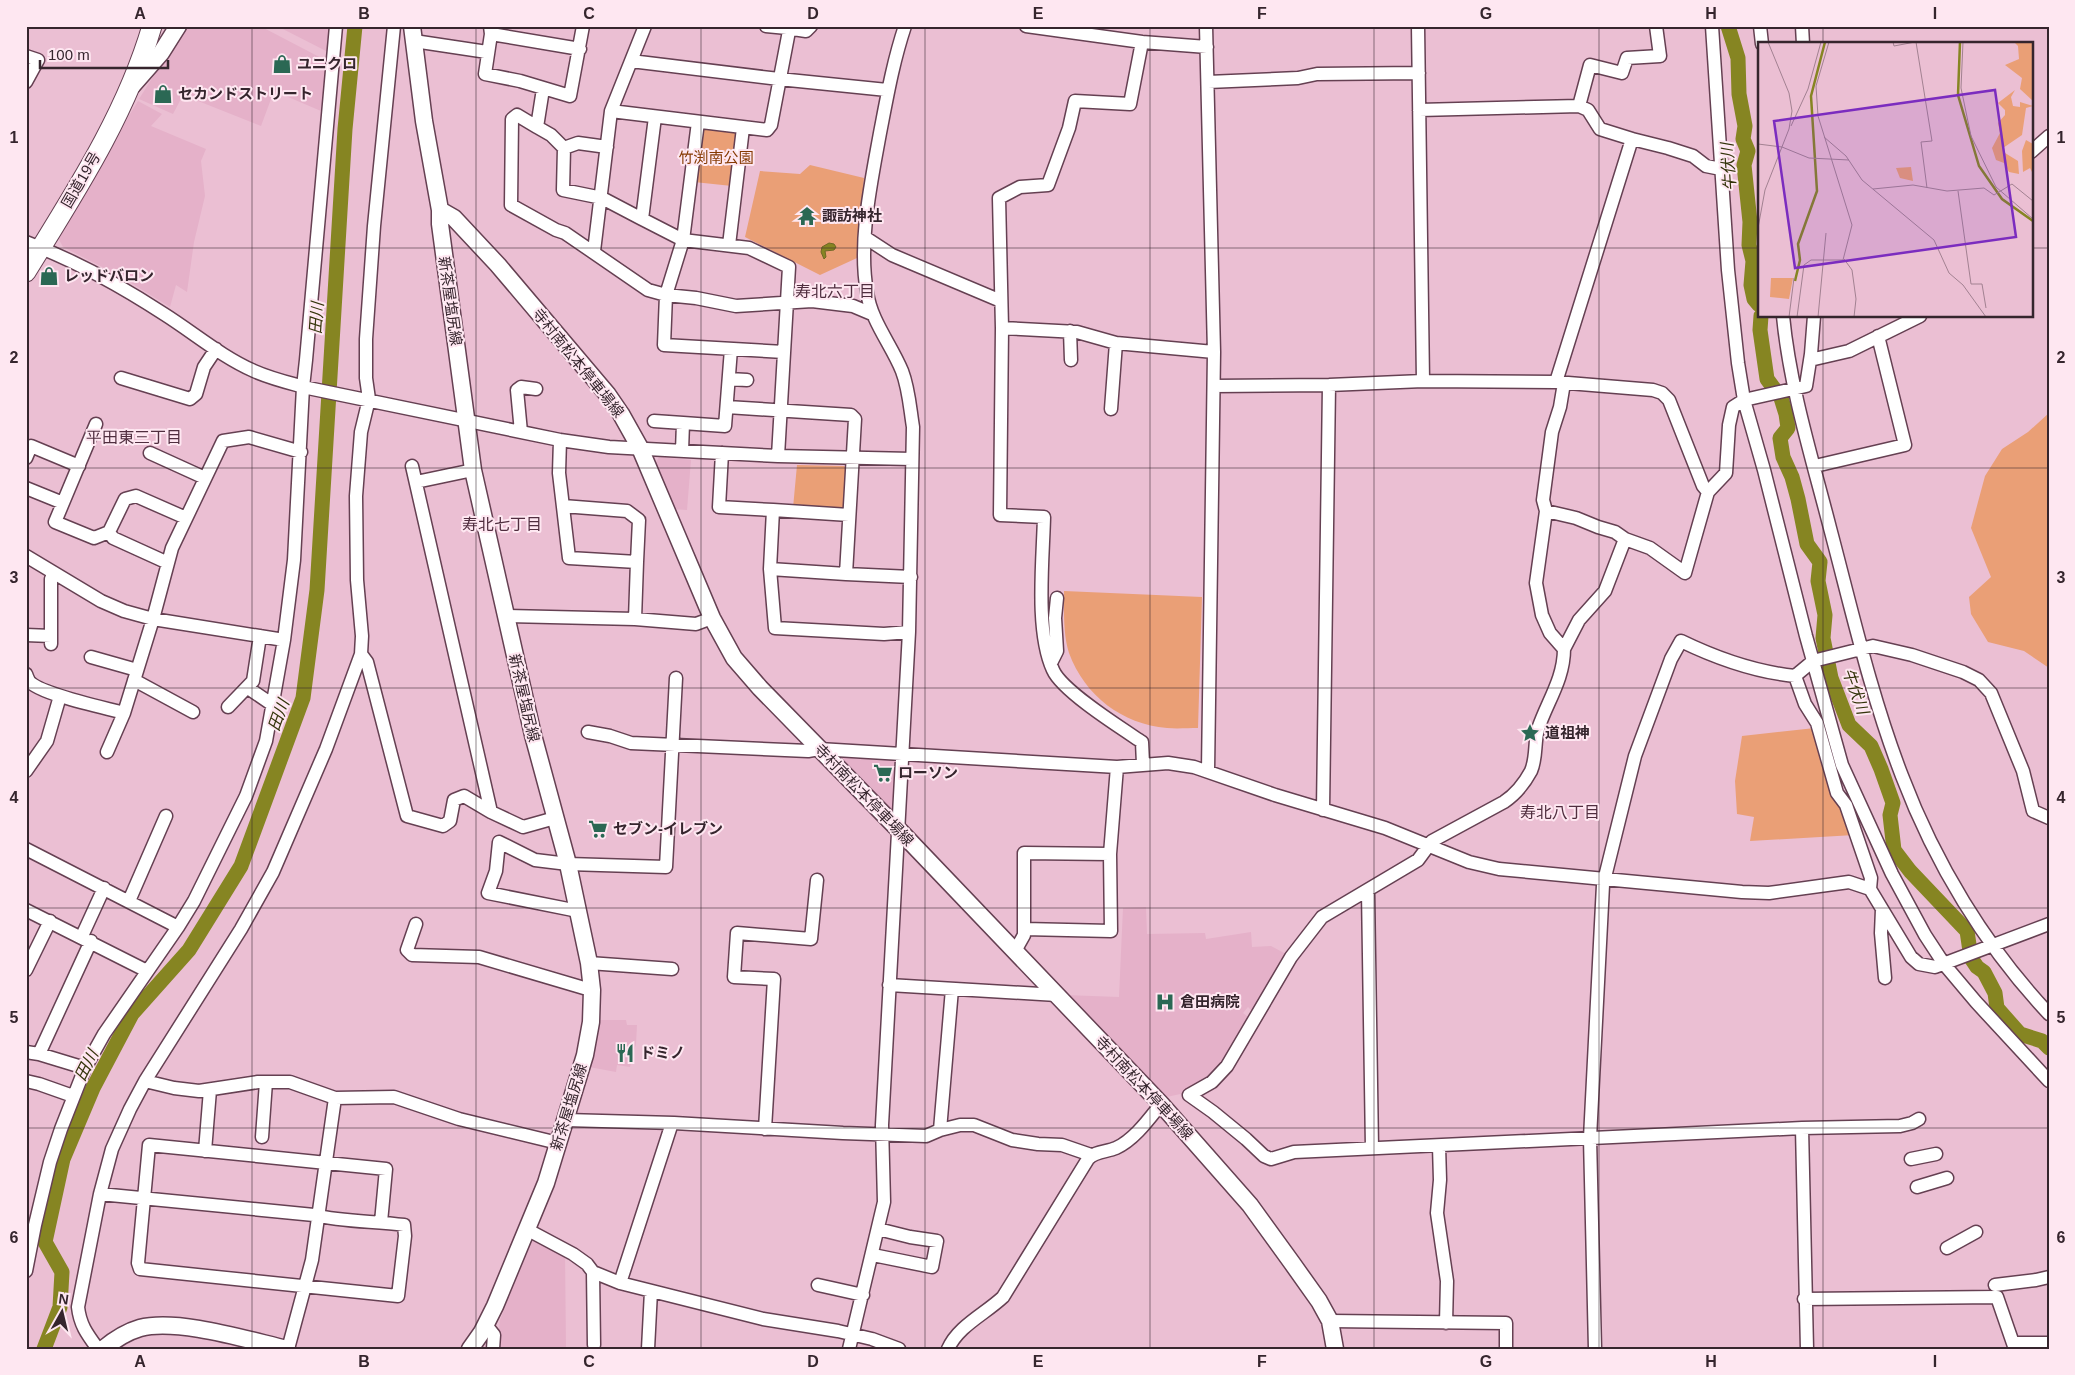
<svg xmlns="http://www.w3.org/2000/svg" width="2075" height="1375" font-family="Helvetica,'Noto Sans JP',sans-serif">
	<rect width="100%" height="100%" fill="#ebbfd3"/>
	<!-- built -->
	<path fill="#e5b1c9" d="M185 26H260L327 61 321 111 274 91 261 126 183 95 173 114 139 99Z
		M277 26H330L328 52Z
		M138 101 162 114 151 126 206 149 201 161 205 196 194 242 187 292 176 285 170 307 118 275 63 247 56 234Z
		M659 457 691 460 687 510 671 509 674 506 655 464Z
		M836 755 899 759 896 816Z
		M1146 907 1147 934 1205 933 1206 939 1251 932 1252 947 1271 946 1286 954 1255 1009 1251 1010 1248 1007 1243 1013 1248 1017 1249 1020 1217 1073 1185 1093 1162 1098 1065 995 1119 997 1123 908Z
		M599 1020H626L627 1025H637L636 1044 630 1067 617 1065 616 1072 589 1067Z
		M534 1235 565 1251 566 1349H497L500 1320Z"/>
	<!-- green -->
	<path fill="#ea9f76" d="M705 126 735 129 738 135 732 186 694 182 701 130Z
		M810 165 864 178 857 258 820 275 745 237 760 171 800 174Z
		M2049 413V668L2024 651 1988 642 1971 614 1969 597 1991 577 1971 528 1985 476 2002 449 2028 432Z
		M797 465 844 466 848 470 845 507 842 510 793 508Z
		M1064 591 1202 597 1198 728C1188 728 1177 729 1167 728 1122 724 1085 696 1069 653 1063 634 1064 611 1064 591Z
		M1815 728 1854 835 1750 841 1754 817 1737 814 1735 781 1742 736Z"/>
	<!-- water -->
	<path fill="#868522" stroke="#6e6825" d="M829 243 834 244 836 247 834 250 825 251 826 257 824 259 821 252 822 247Z"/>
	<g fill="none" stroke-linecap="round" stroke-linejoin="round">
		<!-- river -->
		<path stroke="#868522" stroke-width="15" d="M1728 26 1738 58 1739 94 1745 126 1743 139 1748 151 1744 165 1750 222 1749 245 1753 261 1751 285 1754 299 1759 305
			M1761 316 1760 330 1767 379 1781 398 1786 414 1788 428 1780 438 1783 457 1792 477 1798 499 1807 544 1820 562 1818 581 1825 615 1823 638 1831 678 1849 725 1871 746 1881 769 1893 803 1890 815 1894 850 1910 871 1967 931 1971 958 1977 967 1984 972 1995 993 1997 1008 2020 1034 2042 1041 2049 1048
			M44 1349 60 1307 62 1272 45 1242 63 1159 93 1088 132 1014 189 950 241 866 303 698 317 590 345 129 355 26"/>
		<!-- minor casing -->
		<g stroke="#654052" stroke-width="15">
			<path id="minor" d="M490 26 491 34 485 74 520 81 570 96 583 26
				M766 26 787 28 789 31 793 29 806 31 811 26
				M1026 26 1142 42 1207 47
				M1206 26 1214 352 1208 771
				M1418 26 1423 381
				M1712 26 1728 270 1738 363 1744 400 1764 470 1806 636 1842 765 1892 874 1925 935 1944 964 1976 1002 2049 1081
				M1760 26 1762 44
				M1802 26 1803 44
				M491 34 580 49
				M414 41 487 52
				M1142 42 1130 104 1075 101 1069 128 1048 185 1020 187 999 198 1002 328 1000 515 1044 517C1043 560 1035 631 1053 670 1062 691 1121 728 1142 742L1143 764
				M26 56 38 60 26 82
				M631 61 779 79 887 90
				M1208 82 1298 78 1317 74 1419 73
				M543 89 537 127 551 135 564 148 563 190 602 198 642 219
				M1579 106 1590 65 1622 73 1627 58 1660 56 1656 26
				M1419 110 1579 106 1588 110 1600 129 1632 139 1668 148 1693 156 1706 166 1721 169
				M611 111 767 130 771 125 789 31
				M655 117 642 219 683 240 749 248 789 267 778 456
				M698 122 683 240 666 295 664 345 784 352
				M537 127 517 115 512 119 511 205 556 230 565 233 648 290 666 295 696 298 736 306 812 301 853 306 872 314
				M564 148 578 143 607 147
				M2031 152 2049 136
				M866 238 892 255 1001 301
				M26 242C74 260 121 286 164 314 194 333 222 357 254 371 272 379 290 383 308 388L560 440 609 447 778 456 912 459
				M729 245 743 128
				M594 251 611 111 645 26
				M1783 316C1790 388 1812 458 1830 528 1852 611 1871 696 1902 776 1935 863 1985 946 2049 1014
				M1002 328 1077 332 1116 343 1214 352
				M1070 331 1071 360
				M1810 360 1849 351 1920 316
				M121 378 190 399 196 394 204 367 216 349
				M729 379 747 380
				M1556 382 1632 139
				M1564 383 1560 407 1552 432 1543 500 1546 511 1536 583 1542 615 1550 633 1564 649C1564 679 1547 702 1538 729 1534 743 1537 757 1531 771 1524 784 1516 794 1504 802L1432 841 1418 860 1322 917 1291 957 1227 1066 1212 1082 1189 1095 1213 1112 1246 1139 1264 1156 1271 1159 1294 1152 1802 1128 1900 1126 1912 1123 1919 1119
				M1214 386 1329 385 1423 381 1556 382 1653 390 1662 393 1669 400 1703 486 1708 492
				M727 407 851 415 855 419 846 574 770 569
				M1111 409 1116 343
				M654 421 683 423
				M96 424 55 522 94 538 109 532
				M521 432 517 390 521 387 536 389
				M560 440 559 473 569 558 637 562 635 619
				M682 451 683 423 725 426 731 349
				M150 453 205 478
				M722 453 719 507 773 510 770 569 775 628 884 634 909 632
				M26 458 31 446 79 466
				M412 466 491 812
				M1815 466 1905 445 1878 336
				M416 482 473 470
				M26 488 63 503
				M563 506 627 511 639 520 637 562
				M773 510 849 515
				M1546 511 1576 518 1598 527 1615 532 1625 539 1650 548 1685 573 1708 492 1726 473 1729 425 1733 407 1744 400 1806 386 1811 354 1814 316
				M26 556 101 601 124 611 153 619 284 640
				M168 563 113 538 109 532 125 499 136 496 186 518
				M846 574 911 577
				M505 616 635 619 696 624 712 618
				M26 635 51 636
				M51 644V579L54 573
				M1564 649 1579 620 1605 591 1625 539
				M361 654 367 662 407 816 443 826 450 821 454 800 464 796 491 812 523 827 555 818
				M91 657 137 670
				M1051 663 1057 651 1055 618 1057 598
				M26 674C27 677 28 679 29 681 39 694 106 708 124 713
				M1795 676 1805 704 1817 723 1837 793 1846 805 1871 878 1870 889 1911 957 1919 964 1935 967 2049 924
				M134 680 193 712
				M248 688 273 705
				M228 707 253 681 260 636
				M588 732 610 736 631 743 808 751 819 749 1117 767 1168 763 1194 767 1275 795 1385 828 1469 862 1499 869 1742 892 1769 893 1849 882 1870 889
				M107 752 124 713 153 619 172 548 223 441 249 437 301 452
				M26 771 47 741 60 696
				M1323 810 1329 385
				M26 849 178 927
				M1368 891 1372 1148
				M129 901 166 816
				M1882 909 1881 933 1885 978
				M26 910 147 971
				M578 911 488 893 496 871 499 842 535 860 568 864 666 867 676 678
				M416 924 407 950 412 955 479 957 584 988H591
				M1024 929 1111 931 1110 854 1117 767
				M82 936 104 888
				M1015 951 1024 935V853L1110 854
				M589 963 672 969
				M26 970 50 921
				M889 985 1057 995
				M26 1052 39 1054 85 1068
				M39 1054 91 941
				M26 1081 39 1084 73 1096
				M145 1081 174 1088 199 1091 258 1082H290L335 1098 394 1097 459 1119 558 1143
				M566 1120 674 1123 843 1133 926 1136 940 1130 960 1125H974L1012 1140 1038 1144 1062 1145 1091 1155
				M1802 1128 1807 1349
				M765 1129 774 979 734 977 737 933 811 939 817 880
				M940 1130 952 989
				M262 1137 266 1082
				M1439 1146 1440 1180 1437 1213 1447 1281 1446 1323
				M205 1151 210 1090
				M1911 1159 1936 1154
				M1917 1187 1947 1178
				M100 1194 314 1215C343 1222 374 1221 404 1225L405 1236 398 1296 140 1269 138 1263 149 1145 386 1169 381 1222
				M528 1230 573 1254 587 1264 593 1272 620 1283 763 1319 838 1331 872 1339 899 1349
				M1947 1248 1976 1232
				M873 1255 932 1267 937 1241 910 1237 878 1229
				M26 1271 35 1225 50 1162 61 1129 85 1068 104 1034 178 927 194 901 246 796 266 741 284 640 294 560 303 387 306 360 336 26
				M593 1272 594 1345
				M620 1283 672 1123
				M818 1285 863 1295
				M1995 1285 2036 1280 2049 1277
				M1804 1299 1997 1297 2015 1349
				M1330 1321 1506 1323V1349
				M486 1325 494 1335 493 1349
				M2015 1343H2049
				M98 1349C87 1334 80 1325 78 1307L100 1194 112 1149 130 1109 145 1081 241 929 273 872 326 749 361 654 362 636 357 580 356 496 361 432 369 399 366 378V339L374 226 394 26
				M288 1349 312 1260 335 1098
				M648 1349 651 1291
				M849 1349 884 1202 882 1125 909 632 913 427C910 409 909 389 902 371 891 344 871 321 867 292 858 242 871 183 880 133 887 97 893 62 905 26
				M948 1349C958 1326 985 1314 1003 1297L1088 1159C1095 1151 1107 1152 1116 1148 1134 1140 1149 1119 1161 1104
				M1595 1349 1590 1138 1603 885 1635 756 1671 659 1681 641C1716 658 1756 672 1795 676L1813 661 1873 646 1912 655 1963 672 1979 680 1991 693 2023 771 2033 811 2049 818"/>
		</g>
		<!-- major casing -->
		<g stroke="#654052" stroke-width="19">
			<path id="major" d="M412 26 424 121 440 210V224L473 470 533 735 568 864 589 963 592 990 591 1022 585 1055 546 1183 495 1306 482 1332 470 1349
				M132 86 161 53 178 26
				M440 210 454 218 498 265 608 395 621 414 640 448 712 618 734 658 760 688 899 830 1161 1104 1250 1205 1292 1263 1319 1301 1330 1321 1335 1349
				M103 1349C114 1340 126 1332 140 1328 177 1318 248 1340 287 1349"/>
		</g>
		<!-- highway casing -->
		<g stroke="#654052" stroke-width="21">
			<path id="highway" d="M26 272C74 194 126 115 152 26"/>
		</g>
		<!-- minor -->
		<use href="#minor" stroke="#fff" stroke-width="12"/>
		<!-- major -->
		<use href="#major" stroke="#fff" stroke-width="16"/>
		<!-- highway -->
		<use href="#highway" stroke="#fff" stroke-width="19"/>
	</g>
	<!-- grid -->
	<path fill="none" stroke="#35252d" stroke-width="1" stroke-opacity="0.55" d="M252 26V1349M476 26V1349M701 26V1349M925 26V1349M1150 26V1349M1374 26V1349M1599 26V1349M1823 26V44M26 248H1759M2031 248H2049M1823 316V1349M26 468H2049M26 688H2049M26 908H2049M26 1128H2049"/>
	<!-- icons -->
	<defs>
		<g id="shop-bare" transform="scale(1.5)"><path d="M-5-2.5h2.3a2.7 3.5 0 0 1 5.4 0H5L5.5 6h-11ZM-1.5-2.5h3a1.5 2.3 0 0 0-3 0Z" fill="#2b6854" stroke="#fee7f1" stroke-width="2.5" paint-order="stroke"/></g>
		<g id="temple-bare" transform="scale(1.5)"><path d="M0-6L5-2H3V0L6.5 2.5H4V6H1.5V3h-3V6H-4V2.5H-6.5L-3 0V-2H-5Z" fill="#2b6854" stroke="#fee7f1" stroke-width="2.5" paint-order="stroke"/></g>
		<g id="sight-bare" transform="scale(1.5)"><path d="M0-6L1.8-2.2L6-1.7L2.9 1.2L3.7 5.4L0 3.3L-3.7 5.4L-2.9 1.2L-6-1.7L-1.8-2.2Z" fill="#2b6854" stroke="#fee7f1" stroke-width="2.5" paint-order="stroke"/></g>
		<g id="supermarket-bare" transform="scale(1.5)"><path d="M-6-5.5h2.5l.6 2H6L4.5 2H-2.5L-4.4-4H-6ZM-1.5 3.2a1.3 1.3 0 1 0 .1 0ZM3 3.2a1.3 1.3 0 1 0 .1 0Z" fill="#2b6854" stroke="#fee7f1" stroke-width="2.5" paint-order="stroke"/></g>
		<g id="hospital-bare" transform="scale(1.5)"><path d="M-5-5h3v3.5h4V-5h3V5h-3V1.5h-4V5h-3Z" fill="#2b6854" stroke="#fee7f1" stroke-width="2.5" paint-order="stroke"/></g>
		<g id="restaurant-bare" transform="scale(1.5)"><path d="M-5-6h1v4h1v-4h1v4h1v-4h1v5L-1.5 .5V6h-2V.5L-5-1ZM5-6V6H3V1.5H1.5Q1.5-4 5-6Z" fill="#2b6854" stroke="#fee7f1" stroke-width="2.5" paint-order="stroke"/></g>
	</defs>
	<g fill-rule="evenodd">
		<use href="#shop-bare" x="282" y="64"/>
		<use href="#shop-bare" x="163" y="94"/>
		<use href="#temple-bare" x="807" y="216"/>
		<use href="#shop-bare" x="49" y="276"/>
		<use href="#sight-bare" x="1530" y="733"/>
		<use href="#supermarket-bare" x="883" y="773"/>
		<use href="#supermarket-bare" x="598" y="829"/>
		<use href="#hospital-bare" x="1165" y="1002"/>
		<use href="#restaurant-bare" x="625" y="1053"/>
	</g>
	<g text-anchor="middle" stroke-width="4" stroke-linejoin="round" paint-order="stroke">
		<!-- poi labels -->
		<g font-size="15" font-weight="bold" fill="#35252d" stroke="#fee7f1" text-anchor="start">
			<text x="297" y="69">ユニクロ</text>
			<text x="178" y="99">セカンドストリート</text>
			<text x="822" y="221">諏訪神社</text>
			<text x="64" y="281">レッドバロン</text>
			<text x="1545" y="738">道祖神</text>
			<text x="898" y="778">ローソン</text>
			<text x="613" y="834">セブン-イレブン</text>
			<text x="1180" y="1007">倉田病院</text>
			<text x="640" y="1058">ドミノ</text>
		</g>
		<!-- park labels -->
		<g font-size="15" fill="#853a02" stroke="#fee7f1">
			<text x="716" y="163">竹渕南公園</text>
		</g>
		<!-- street labels -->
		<g font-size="15" fill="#35252d" stroke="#fee7f1">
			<text transform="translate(81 180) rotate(-60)" y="5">国道19号</text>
			<text transform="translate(450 301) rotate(82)" y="5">新茶屋塩尻線</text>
			<text transform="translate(578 363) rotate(51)" y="5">寺村南松本停車場線</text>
			<text transform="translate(524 698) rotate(77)" y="5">新茶屋塩尻線</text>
			<text transform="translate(864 795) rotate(46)" y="5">寺村南松本停車場線</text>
			<text transform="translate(1144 1088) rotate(47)" y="5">寺村南松本停車場線</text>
			<text transform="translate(569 1107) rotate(-73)" y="5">新茶屋塩尻線</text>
		</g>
		<!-- water labels -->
		<g font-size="16" font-style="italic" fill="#34340b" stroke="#fee7f1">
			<text transform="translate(1728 167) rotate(-94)" y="6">牛伏川</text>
			<text transform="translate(316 318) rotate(-86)" y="6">田川</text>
			<text transform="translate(1856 691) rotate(70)" y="6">牛伏川</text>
			<text transform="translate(278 715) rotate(-70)" y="6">田川</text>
			<text transform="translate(86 1065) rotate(-63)" y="6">田川</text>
		</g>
		<!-- neighbourhood labels -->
		<g font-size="16" fill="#502e3f" stroke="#fee7f1">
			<text x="835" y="297">寿北六丁目</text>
			<text x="134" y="443">平田東三丁目</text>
			<text x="502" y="530">寿北七丁目</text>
			<text x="1560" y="818">寿北八丁目</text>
		</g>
	</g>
	<!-- overview -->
	<g transform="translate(1758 42)">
		<rect width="275" height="275" fill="#ebbfd3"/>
		<path d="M256 0H275V59L262 47 264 36 247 23 261 17 260 4ZM257 48 253 55 255 64 262 65V60L275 64 268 66 264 93 245 106 247 111 260 119 261 132 251 130 246 121 238 118 234 106 242 91 240 81 247 73V68L240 61ZM268 98 275 102V132L272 126 265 130 264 109ZM153 125 155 139 142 136 138 126ZM13 236H35L31 257 12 255Z" fill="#ea9f76"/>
		<path fill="none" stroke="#868522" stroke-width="2.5" d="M202 0 200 53 221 124 244 157 275 179M37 239 42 218 40 202 59 149 53 54 67 0"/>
		<path fill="none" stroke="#a28191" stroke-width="1" d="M135 0 136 4 157 0M158 0 174 99 163 100 169 146M205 0 203 46 213 94 238 145 275 177M33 84 50 47 63 0M66 95 88 114 104 138 176 198 191 231 205 243 228 275M0 102 24 105 51 116 91 118M115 147 155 143 189 149 226 146 236 153 254 142 275 159M200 149 213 242H224L228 266M0 186 7 148 31 87 34 69 31 51 10 0M86 217 94 228 98 257 96 275M31 275 36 236M39 275 46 223 53 218H85L94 183 60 74 58 44 71 0M60 275 68 191"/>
		<path fill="#7b2cbf" fill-opacity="0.15" stroke="#7b2cbf" stroke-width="2.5" d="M237 48 258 195 37 226 16 79Z"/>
		<rect width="275" height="275" fill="none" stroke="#35252d" stroke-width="2.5"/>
	</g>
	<!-- border -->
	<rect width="2075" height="1375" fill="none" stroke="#fee7f1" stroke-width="55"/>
	<!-- north arrow -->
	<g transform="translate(62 1312) rotate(8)" stroke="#fee7f1" stroke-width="4" paint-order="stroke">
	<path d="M0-4L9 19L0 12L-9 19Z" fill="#35252d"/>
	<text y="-8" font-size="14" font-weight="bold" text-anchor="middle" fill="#35252d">N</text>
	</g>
	<!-- scale -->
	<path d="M40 60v8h128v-8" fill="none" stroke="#35252d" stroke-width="2.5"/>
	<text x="48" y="60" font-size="15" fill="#35252d" stroke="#fee7f1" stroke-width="4" paint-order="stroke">100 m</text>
	<rect x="28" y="28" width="2020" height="1320" fill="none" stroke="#35252d" stroke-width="2"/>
	<g font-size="16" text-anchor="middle" font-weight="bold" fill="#35252d">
		<text x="140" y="19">A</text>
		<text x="364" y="19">B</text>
		<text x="589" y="19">C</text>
		<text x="813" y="19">D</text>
		<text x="1038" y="19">E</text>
		<text x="1262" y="19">F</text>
		<text x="1486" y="19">G</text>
		<text x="1711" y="19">H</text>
		<text x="1935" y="19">I</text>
		<text x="14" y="143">1</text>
		<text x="2061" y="143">1</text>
		<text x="14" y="363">2</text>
		<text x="2061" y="363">2</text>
		<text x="14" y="583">3</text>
		<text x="2061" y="583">3</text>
		<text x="14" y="803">4</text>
		<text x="2061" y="803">4</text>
		<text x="14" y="1023">5</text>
		<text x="2061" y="1023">5</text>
		<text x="14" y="1243">6</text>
		<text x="2061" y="1243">6</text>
		<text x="140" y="1367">A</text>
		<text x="364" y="1367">B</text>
		<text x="589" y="1367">C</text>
		<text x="813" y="1367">D</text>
		<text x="1038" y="1367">E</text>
		<text x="1262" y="1367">F</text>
		<text x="1486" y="1367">G</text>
		<text x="1711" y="1367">H</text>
		<text x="1935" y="1367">I</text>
	</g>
</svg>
